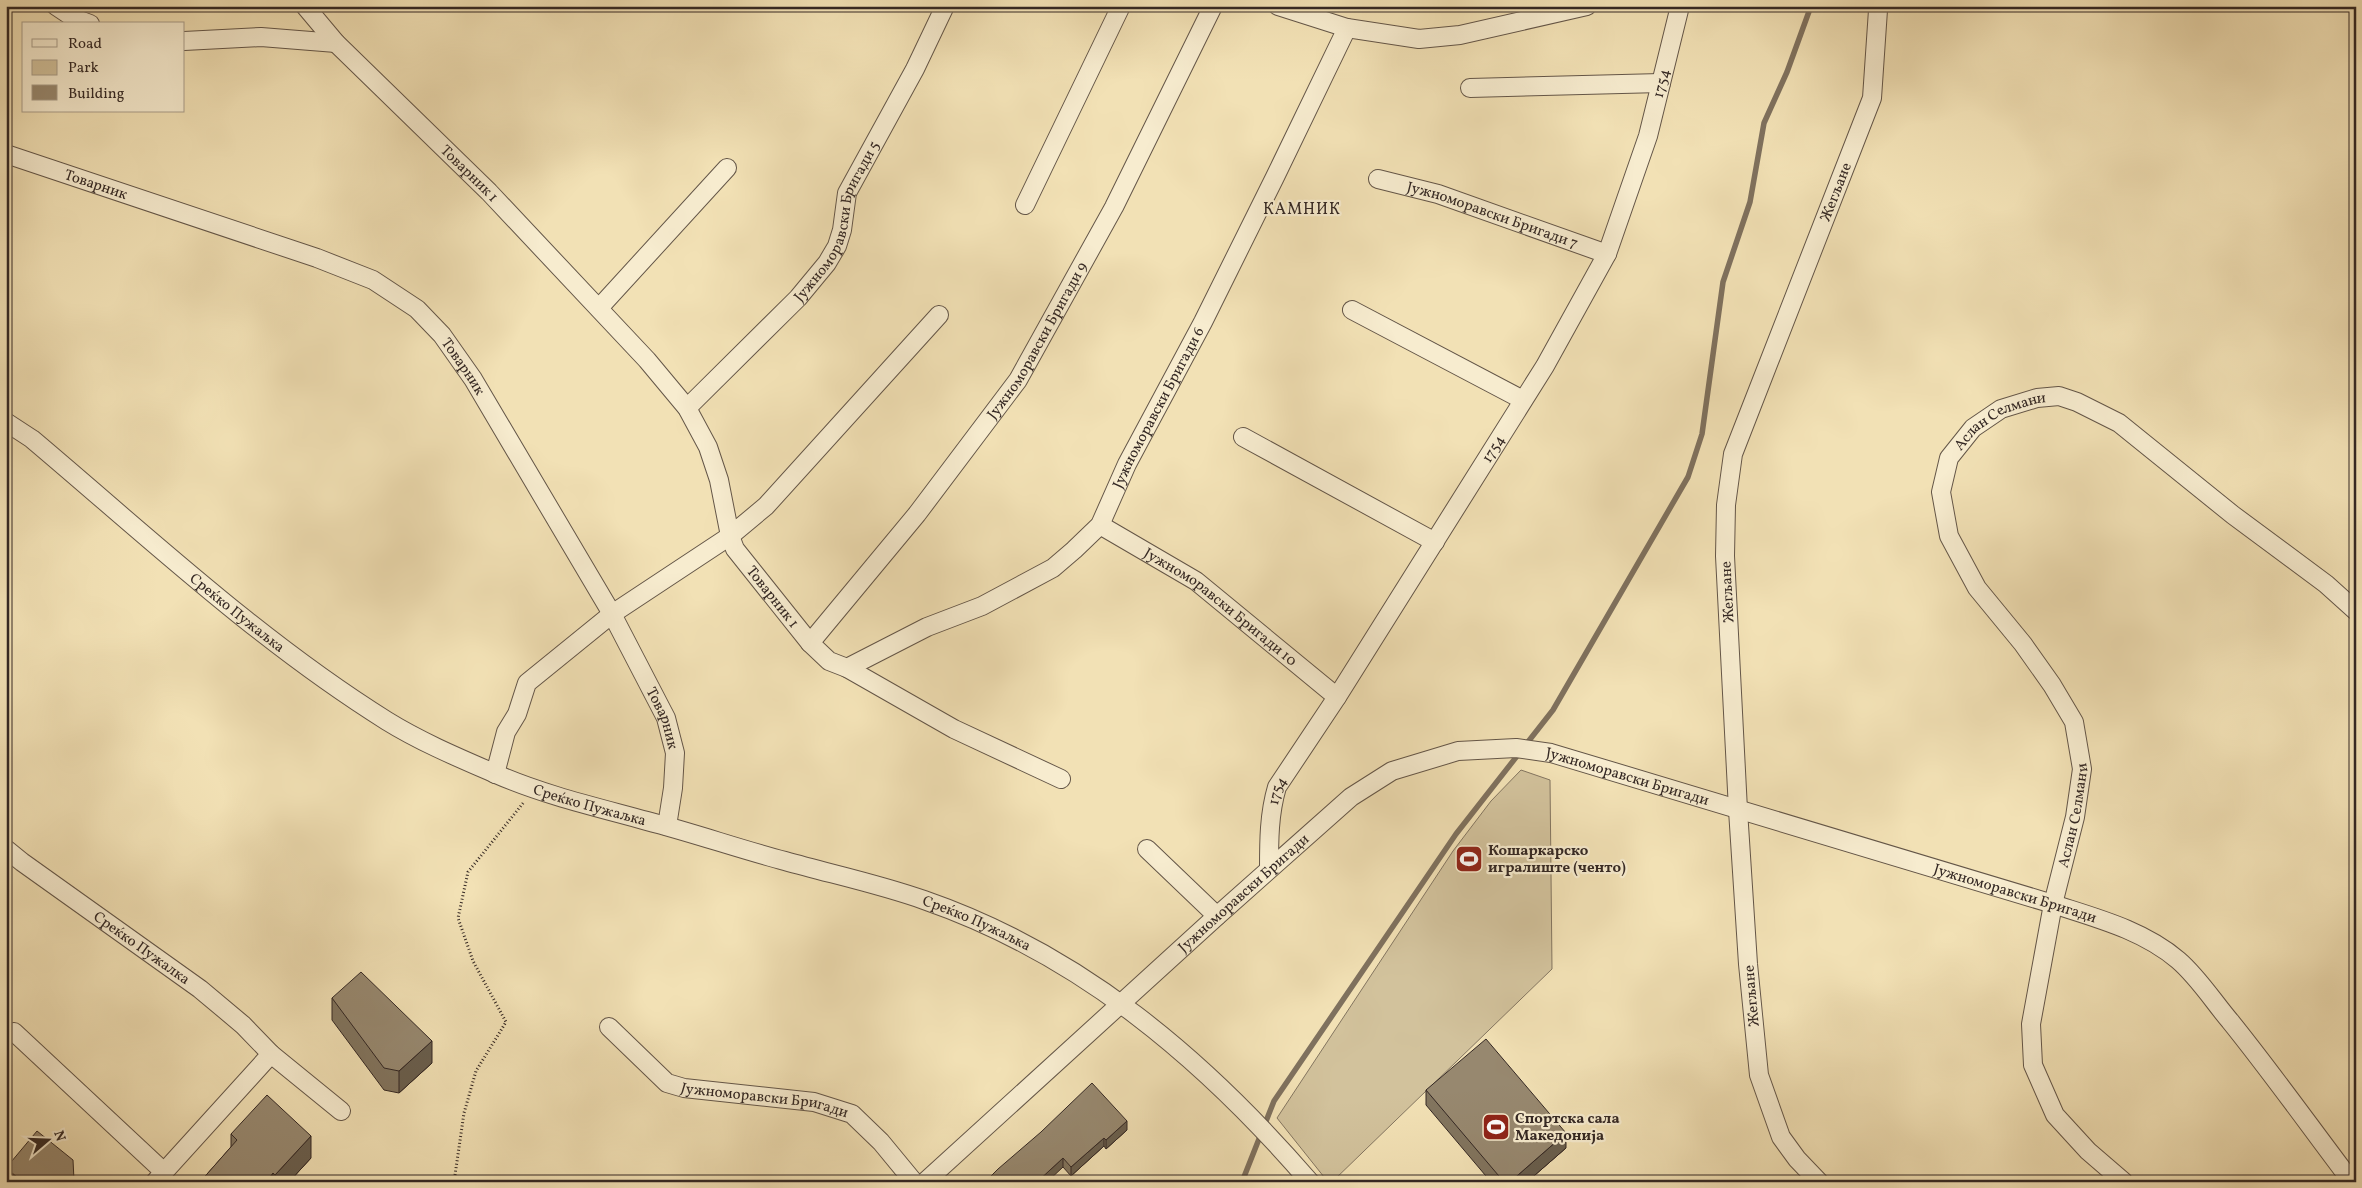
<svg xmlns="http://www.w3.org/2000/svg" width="2362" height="1188" font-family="Vollkorn,serif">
	<rect width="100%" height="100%" fill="#f2e1b5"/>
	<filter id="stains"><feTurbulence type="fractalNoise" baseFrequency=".004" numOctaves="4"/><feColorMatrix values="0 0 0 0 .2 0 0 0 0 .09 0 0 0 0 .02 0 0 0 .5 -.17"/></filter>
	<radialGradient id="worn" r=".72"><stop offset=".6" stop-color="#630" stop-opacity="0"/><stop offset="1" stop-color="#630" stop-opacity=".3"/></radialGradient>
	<!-- green -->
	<path fill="#d2c29c" stroke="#837560" d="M1521 770 1550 780 1552 969 1332 1182H1328L1277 1118 1453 851 1491 801Z"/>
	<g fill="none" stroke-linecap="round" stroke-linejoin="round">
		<!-- stream -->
		<path stroke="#7f715e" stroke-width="5.5" d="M1242 1182 1274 1101 1456 834 1553 710 1688 477 1702 434 1723 282 1750 202 1764 123 1787 72 1811 6"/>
		<!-- minor casing -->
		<g stroke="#645648" stroke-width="20">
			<g id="minor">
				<path d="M56 6 74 18 90 24"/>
				<path id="s1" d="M305 6 336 43 489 192 647 360 687 408 708 447 719 480 730 536 735 549 810 643 829 661 847 668 954 729 1061 779"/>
				<path d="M1278 6 1347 28 1419 39 1460 35 1587 6"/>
				<path d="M184 41 261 37 336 43"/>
				<path d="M1470 88 1661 83"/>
				<path id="s2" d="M6 154 317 258 373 280 417 309 442 335 473 379 612 614 666 718 675 753 673 788 667 826"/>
				<path id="s3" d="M1378 179 1438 194 1607 254"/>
				<path d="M1025 205 1121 6"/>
				<path d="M599 308 727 168"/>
				<path d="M1352 310 1523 400"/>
				<path id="s4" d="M687 408 798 298 827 263 837 246 842 230 847 193 915 69 945 6"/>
				<path id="s5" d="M6 422 32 439C147 536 259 641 387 721 421 742 459 758 496 774 544 795 596 807 647 821 694 833 739 849 785 861 831 874 879 884 924 900 1080 954 1203 1058 1310 1182"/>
				<path d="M1243 437 1435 542"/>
				<path id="s6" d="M1100 525 1196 581 1337 697"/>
				<path id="s7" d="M810 643 917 514 1018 380 1114 207 1213 6"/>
				<path id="s8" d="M847 668 927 627 982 606 1053 568 1074 550 1100 525 1127 464 1203 322 1275 177 1347 28"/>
				<path d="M495 774 506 732 517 714 527 683 612 614 730 536 766 506 939 315"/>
				<path id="s9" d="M6 849 22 862 200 989 243 1025 271 1054 341 1111"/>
				<path d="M1147 849 1217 916"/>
				<path id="s10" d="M1269 869C1269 841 1269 814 1277 787L1337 697 1545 366 1607 254 1648 136 1680 6"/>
				<path id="s11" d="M609 1027 667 1083 684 1088 814 1102 852 1114 881 1142 914 1182"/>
				<path d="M14 1032 164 1172"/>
				<path d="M155 1182 271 1054"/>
				<path id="s12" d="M925 1182 1217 916 1351 797 1392 771 1458 751 1516 748 1551 753 2053 904C2096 918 2143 930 2178 960 2198 977 2213 1001 2230 1021 2272 1073 2311 1128 2352 1182"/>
				<path id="s13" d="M1819 1182 1797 1159 1781 1137 1759 1075 1748 964 1738 810 1725 556 1726 505 1733 454 1872 98 1878 10"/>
				<path id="s14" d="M2124 1182 2088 1151 2055 1115 2033 1065 2031 1024 2053 904 2075 817 2082 769 2074 722 2052 685 2023 644 1977 588 1949 536 1941 492 1949 458 1973 428 2001 409 2037 398 2059 396 2077 402 2119 423 2233 515 2326 584 2356 611"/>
			</g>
		</g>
		<!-- path -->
		<path stroke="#342824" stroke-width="3" stroke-dasharray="1 2.5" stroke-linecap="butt" d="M454 1182 464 1113 476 1071 506 1022 473 961 458 918 468 872 524 802"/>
		<!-- minor -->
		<use href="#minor" stroke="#f7eccf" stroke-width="18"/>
	</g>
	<!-- wall -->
	<path fill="#82755f" stroke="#342824" d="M332 998 432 1063 399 1093 384 1090 332 1020Z
		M1426 1090 1566 1148 1527 1182H1491L1426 1105Z
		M1127 1130 1106 1149 1104 1146 1071 1176 1063 1167 985 1182Z
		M231 1134 311 1158 289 1182H200L231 1147Z
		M6 1168 74 1182H9L6 1180Z"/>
	<!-- shaded-wall -->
	<path fill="#6a5f4e" stroke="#342824" d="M432 1041V1063L399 1093V1071Z
		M1127 1121V1130L1106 1149V1140Z
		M1566 1133V1148L1527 1182H1510Z
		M311 1136V1158L289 1182H275V1175Z
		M1104 1138V1146L1071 1176V1167Z
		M1063 1158V1167L1047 1182H1037Z
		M273 1173V1182H266Z"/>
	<!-- building -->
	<path fill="#97886f" stroke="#342824" d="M361 972 432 1041 399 1071 384 1068 332 998Z
		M1486 1039 1566 1133 1510 1182H1504L1426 1090Z
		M1092 1083 1127 1121 1106 1140 1104 1138 1071 1167 1063 1158 1037 1182H985L998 1169 1041 1132Z
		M267 1095 311 1136 275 1175 273 1173 266 1182H200L237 1140 231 1134Z
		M37 1131 73 1160 74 1180 72 1182H23L6 1168Z"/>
	<!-- icons -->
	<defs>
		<g id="stadium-square" transform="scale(1.4375)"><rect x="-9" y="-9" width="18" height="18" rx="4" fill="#8f2418" stroke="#f7eccf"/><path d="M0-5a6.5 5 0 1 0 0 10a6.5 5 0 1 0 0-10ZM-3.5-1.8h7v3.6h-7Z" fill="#fff"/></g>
	</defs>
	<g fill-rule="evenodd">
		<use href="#stadium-square" x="1469" y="859"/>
		<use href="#stadium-square" x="1496" y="1127"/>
	</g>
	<g text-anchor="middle" stroke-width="4.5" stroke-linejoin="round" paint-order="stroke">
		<!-- street labels -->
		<g font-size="15" fill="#342824" stroke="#f7eccf">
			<text dy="5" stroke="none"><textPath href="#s10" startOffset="889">1754</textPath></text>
			<text dy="5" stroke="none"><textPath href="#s1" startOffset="235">Товарник 1</textPath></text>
			<text dy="5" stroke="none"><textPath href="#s2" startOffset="95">Товарник</textPath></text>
			<text dy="5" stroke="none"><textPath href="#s13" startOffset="1029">Жегљане</textPath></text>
			<text dy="5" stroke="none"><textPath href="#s3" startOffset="120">Јужноморавски Бригади 7</textPath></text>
			<text dy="5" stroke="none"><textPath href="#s4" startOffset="244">Јужноморавски Бригади 5</textPath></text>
			<text dy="5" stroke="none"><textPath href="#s7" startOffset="379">Јужноморавски Бригади 9</textPath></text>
			<text dy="5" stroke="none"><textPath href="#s2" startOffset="515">Товарник</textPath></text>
			<text dy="5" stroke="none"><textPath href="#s8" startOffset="424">Јужноморавски Бригади 6</textPath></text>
			<text dy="5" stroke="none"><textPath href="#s14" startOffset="870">Аслан Селмани</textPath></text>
			<text dy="5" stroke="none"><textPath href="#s10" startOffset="484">1754</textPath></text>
			<text transform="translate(1727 592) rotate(-93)" y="5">Жегљане</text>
			<text dy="5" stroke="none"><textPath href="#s1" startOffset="766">Товарник 1</textPath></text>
			<text dy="5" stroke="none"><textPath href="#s6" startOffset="146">Јужноморавски Бригади 10</textPath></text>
			<text dy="5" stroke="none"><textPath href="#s5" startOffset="300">Среќко Пужаљка</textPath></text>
			<text dy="5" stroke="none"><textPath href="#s2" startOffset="920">Товарник</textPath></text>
			<text dy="5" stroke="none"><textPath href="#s12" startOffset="865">Јужноморавски Бригади</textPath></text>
			<text dy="5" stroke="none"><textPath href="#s10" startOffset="79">1754</textPath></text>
			<text dy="5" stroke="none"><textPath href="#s5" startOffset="705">Среќко Пужаљка</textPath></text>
			<text dy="5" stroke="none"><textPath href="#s14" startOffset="405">Аслан Селмани</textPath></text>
			<text dy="5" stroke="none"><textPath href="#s12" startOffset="1270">Јужноморавски Бригади</textPath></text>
			<text dy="5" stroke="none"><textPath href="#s12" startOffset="430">Јужноморавски Бригади</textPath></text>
			<text dy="5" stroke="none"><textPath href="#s5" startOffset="1110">Среќко Пужаљка</textPath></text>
			<text dy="5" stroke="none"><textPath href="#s9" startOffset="168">Среќко Пужалка</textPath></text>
			<text transform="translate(1751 996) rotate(-95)" y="5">Жегљане</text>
			<text dy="5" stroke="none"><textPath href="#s11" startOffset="180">Јужноморавски Бригади</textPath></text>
		</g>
		<!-- poi labels -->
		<g font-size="15" font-weight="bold" fill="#342824" stroke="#f7eccf" text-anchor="start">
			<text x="1488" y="855">Кошаркарско<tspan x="1488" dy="17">игралиште (ченто)</tspan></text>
			<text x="1515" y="1123">Спортска сала<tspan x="1515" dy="17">Македонија</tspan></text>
		</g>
		<!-- neighbourhood labels -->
		<g font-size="16" letter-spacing="1" fill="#342824" stroke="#f7eccf">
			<text x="1302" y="214">КАМНИК</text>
		</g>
	</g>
	<!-- margin -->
	<rect width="2362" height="1188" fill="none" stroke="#f2e1b5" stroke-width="25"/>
	<rect x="8" y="8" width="2347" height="1173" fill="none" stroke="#342824" stroke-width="2.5"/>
	<rect x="12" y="12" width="2337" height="1163" fill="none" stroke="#342824"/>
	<!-- legend -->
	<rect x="22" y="22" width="162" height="90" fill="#f7eccf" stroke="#a99e8b"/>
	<rect x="32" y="39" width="25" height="8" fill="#f7eccf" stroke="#a99e8b"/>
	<text x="68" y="48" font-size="15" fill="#342824">Road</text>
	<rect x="32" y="60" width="25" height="15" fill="#d2c29c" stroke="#a99e8b"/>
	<text x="68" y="72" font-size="15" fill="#342824">Park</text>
	<rect x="32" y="85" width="25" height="15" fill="#97886f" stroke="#a99e8b"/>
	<text x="68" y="98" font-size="15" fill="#342824">Building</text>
	<!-- north arrow -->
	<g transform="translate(48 1140) rotate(71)" stroke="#f7eccf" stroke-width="4" paint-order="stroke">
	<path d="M0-4L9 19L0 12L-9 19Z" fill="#342824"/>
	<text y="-8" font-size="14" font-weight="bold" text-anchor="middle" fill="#342824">N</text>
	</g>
	<rect width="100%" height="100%" filter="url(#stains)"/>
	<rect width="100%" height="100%" fill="url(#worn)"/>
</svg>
